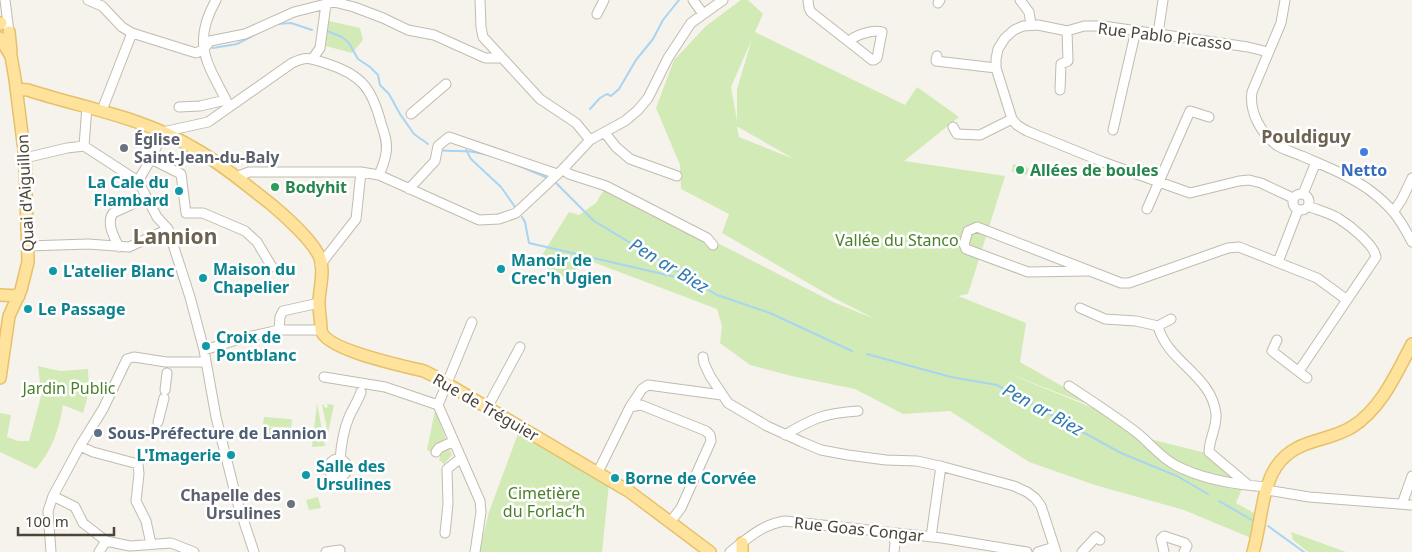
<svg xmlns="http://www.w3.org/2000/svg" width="1412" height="552" font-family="'Noto Sans',sans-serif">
	<rect width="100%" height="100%" fill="#f6f3ec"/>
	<!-- green -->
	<path fill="#d2eab5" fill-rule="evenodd" d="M741 0H748L763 14 755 32 905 105 917 87 959 117 904 161 1005 176 968 294 958 296 1026 323 1020 362 1107 412 987 365 1108 414 1134 435 1206 453 1237 480 1242 489 1236 503 1256 514 1251 538 1184 510 1095 485 1029 462 950 411 903 414 855 389 796 377 750 365 720 343 722 326 717 309 585 259 569 280 537 263 569 212 579 215 596 203 606 186 833 302 875 319 834 298 722 233 729 214 681 189 680 165 656 108 674 60 706 26ZM752 39 737 89V121L731 87ZM737 127H738L794 159 739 137Z
		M329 21 360 28 363 40 352 53 326 46Z
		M1013 164 1029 168 1027 175 1012 172Z
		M38 366 60 371 88 369 89 392 83 413 63 405C59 430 52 450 36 469L0 452V413L11 415 7 437 18 441H29L44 385 40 383Z
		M317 403 325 446 312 447Z
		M323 404 325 408 328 407 327 404 334 405 328 433 322 405Z
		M435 410 452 455 444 464 439 460 440 456 427 450Z
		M264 417 290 419 292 420 291 428 265 426 263 424Z
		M265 427 291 429 290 440 262 439 263 429Z
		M519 431 609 483 602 552H479L489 512Z
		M332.5 468a5.5 5.5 0 1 1 11 0a5.5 5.5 0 1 1-11 0Z
		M318 497 321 508 309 510 306 500Z
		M1291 532 1346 552H1308L1293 540Z"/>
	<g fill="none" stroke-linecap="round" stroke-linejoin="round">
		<!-- stream -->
		<path stroke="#a9d4f2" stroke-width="2" d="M277 24 291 23 312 30
			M327 31 342 37 349 43 358 59 370 67 378 75 380 85 389 94 400 114 414 134 428 144
			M213 48 237 44 266 29
			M590 109 600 98 607 94 611 96 619 89 636 60 653 39 663 20 679 0
			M440 150C454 152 466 150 479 153 502 157 526 169 548 178
			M466 150 471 159 501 187 515 207
			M555 182 594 221 717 295 770 313 852 351
			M522 217 525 222 529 243 693 281
			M867 354 951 377 997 385 1121 453 1177 476 1208 494
			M1219 501 1252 520
			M1268 526 1304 552"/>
		<!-- minor casing -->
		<g stroke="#c2bbae" stroke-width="11">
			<path id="minor" d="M5 0 9 32
				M88 0 102 6 122 27 132 33 196 53 203 50
				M216 0C190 46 209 65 229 106
				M480 0 481 27 483 37 540 99 576 123 590 140
				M693 0 703 14
				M808 0 809 8 811 12 872 60H874L877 58 882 32C874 29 854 35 849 42
				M1020 0 1029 12 1031 25
				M1285 0 1281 23 1252 92C1249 112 1261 134 1278 146 1285 150 1295 153 1302 156 1325 166 1348 175 1368 189 1391 206 1399 217 1412 242
				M938 3 940 0
				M597 14 604 0
				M1158 34 1163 0
				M203 50 210 41 245 34 294 12 334 2 354 7 383 18 408 30 434 35 485 58H501
				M1268 52 1248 47 1103 26H1084L1067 31 1038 25 1023 26 1014 30 1005 38 998 49 996 59V68L1012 119 1017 125 1027 131 1103 162 1190 193 1239 181 1249 180 1261 183 1293 198
				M937 56 936 61 996 68
				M313 58 320 48 326 4
				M1060 90 1061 64 1068 61 1067 31
				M179 107 200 106 226 100
				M102 110 132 33
				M411 114 446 84
				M953 127 957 134 980 135 1012 119
				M1113 130 1136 30
				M605 133 616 147 630 159 677 176
				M84 146 87 106
				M25 158 67 148 84 146 138 181
				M151 159 181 174 186 213H203L245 231 257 242 272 267
				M563 169 569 174 606 186 707 238 713 245
				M236 177 249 172H361L379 175 479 220 499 219 516 213 563 169 590 140 625 121 638 110 648 98 668 58 691 23 723 0
				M138 181 157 217 168 229 190 297 204 350 216 417 237 501 254 552
				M138 181 151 159 163 132 208 122 292 63C309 55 311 59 328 64 362 75 372 89 381 123 384 133 388 142 386 153 385 160 382 168 379 175
				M409 189 435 161 438 146 449 137 557 174
				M1293 202a8 8 0 1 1 16 0a8 8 0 1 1-16 0Z
				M1303 194 1316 162
				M1147 209 1190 111 1209 117
				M1394 211 1402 199 1412 178
				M28 246 88 244 129 247 168 229
				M119 247C114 237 106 223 113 213L146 198
				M1278 262 1298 210
				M320 265 356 219 361 172
				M1087 271 1028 272 966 249 964 244 968 231 977 227 1121 283H1129L1228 248 1239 247 1317 278 1347 300
				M1080 308 1105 319 1136 321 1158 326
				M1171 319 1158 326C1167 362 1212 375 1216 414 1217 428 1209 439 1209 452L1247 484
				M472 322 438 405 480 501 481 512 475 552
				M279 330 280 317 283 311 319 303
				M1277 340 1272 351 1307 378
				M204 350 243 338 279 330H321
				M703 357 704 363 710 376 728 403 767 426 802 442 821 450 848 455 886 460 917 461 944 467 1014 486 1027 492 1035 498 1041 506 1056 552
				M1299 371 1376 257C1374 244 1349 225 1338 218 1329 213 1318 210 1308 206
				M324 377 385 387 438 405
				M1069 386C1092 401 1115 416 1136 432 1150 443 1159 456 1175 465 1203 480 1237 485 1268 487
				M165 390 167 373
				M630 407 642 389 648 385 722 395
				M487 408 520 347
				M158 422 164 398
				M785 435C813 418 825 413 858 411
				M80 446 93 452 138 464 139 474 136 501 146 521 151 544
				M436 452 439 448 454 441
				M329 468a9 9 0 1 1 18 0a9 9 0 1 1-18 0Z
				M340 460C341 446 344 429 349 417 353 408 358 401 361 392
				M598 472 630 407 641 405 706 431 710 435 711 441 681 508 671 521
				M1267 490 1309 497 1412 505
				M53 496 75 507 83 523 106 541 130 546 171 543 194 552
				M1402 504 1412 476
				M445 533 448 504 447 469 461 458
				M893 533 895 543 894 552
				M931 537 941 466
				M51 552 48 511 53 496 80 446 103 409 127 359 134 357 166 362H206
				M99 552 106 541
				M326 552 340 550
				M730 552C748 538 763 524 785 521L942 538 1027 552
				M1038 552 1054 547
				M1082 552 1096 537 1100 540
				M1164 552 1161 539 1164 536 1185 543 1187 546 1184 552"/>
		</g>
		<!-- major casing -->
		<g stroke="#e6c16a" stroke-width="14">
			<path id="major" d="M0 24 1 23
				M9 32 11 52
				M0 38 11 56 15 79 25 158 28 262 21 290 9 316 0 378
				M16 89 28 90C83 108 142 117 192 147 221 163 246 185 272 205 285 216 314 242 320 258 325 272 319 289 319 303 319 312 321 321 321 330 325 350 404 366 424 371L434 376 630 492 710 552
				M0 295 19 296
				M742 552V543
				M1253 552C1261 526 1261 490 1276 467 1295 438 1326 443 1352 427 1381 409 1396 374 1412 344"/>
		</g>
		<!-- minor -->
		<use href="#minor" stroke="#fff" stroke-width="9"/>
		<!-- major -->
		<use href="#major" stroke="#ffe39c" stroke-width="11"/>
	</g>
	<!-- markers -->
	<g fill="#6b7280" stroke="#fff" stroke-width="2">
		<circle cx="124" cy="148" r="5"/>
		<circle cx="291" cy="504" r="5"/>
	</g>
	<circle fill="#3f7fe0" stroke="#fff" stroke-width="2" cx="1364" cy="152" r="5"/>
	<g fill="#2e9e5b" stroke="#fff" stroke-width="2">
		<circle cx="1020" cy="170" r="5"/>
		<circle cx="275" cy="187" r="5"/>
	</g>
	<g fill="#0f9aa8" stroke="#fff" stroke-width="2">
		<circle cx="179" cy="191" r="5"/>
		<circle cx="501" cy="269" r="5"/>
		<circle cx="53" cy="271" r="5"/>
		<circle cx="203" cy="278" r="5"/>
		<circle cx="28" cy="309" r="5"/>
		<circle cx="206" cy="346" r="5"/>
		<circle cx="231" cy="455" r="5"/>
		<circle cx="306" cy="475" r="5"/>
		<circle cx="615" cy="478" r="5"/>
	</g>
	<circle fill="#5c6f8a" stroke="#fff" stroke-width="2" cx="98" cy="433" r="5"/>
	<g text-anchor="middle" stroke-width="5" stroke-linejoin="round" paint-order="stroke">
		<!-- street labels -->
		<g font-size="16" fill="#4b4439" stroke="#fff">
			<text transform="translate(1165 36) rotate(7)" y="6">Rue Pablo Picasso</text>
			<text transform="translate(25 193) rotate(-93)" y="6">Quai d'Aiguillon</text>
			<text transform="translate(486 407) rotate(30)" y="6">Rue de Tréguier</text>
			<text transform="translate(859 529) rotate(6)" y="6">Rue Goas Congar</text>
		</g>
		<!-- worship labels -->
		<g font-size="16" font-weight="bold" fill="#5b616d" stroke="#fff" text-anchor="start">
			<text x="134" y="145">Église<tspan x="134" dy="18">Saint-Jean-du-Baly</tspan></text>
			<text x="281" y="501" text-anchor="end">Chapelle des<tspan x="281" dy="18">Ursulines</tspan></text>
		</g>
		<!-- leisure labels -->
		<g font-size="16" font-weight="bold" fill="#27864d" stroke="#fff" text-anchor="start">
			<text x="1030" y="176">Allées de boules</text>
			<text x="285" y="193">Bodyhit</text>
		</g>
		<!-- shop labels -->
		<g font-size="16" font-weight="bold" fill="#366cbe" stroke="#fff">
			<text x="1364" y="176">Netto</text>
		</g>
		<!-- culture labels -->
		<g font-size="16" font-weight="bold" fill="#0d838f" stroke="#fff" text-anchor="start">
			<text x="169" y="188" text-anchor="end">La Cale du<tspan x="169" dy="18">Flambard</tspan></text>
			<text x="511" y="266">Manoir de<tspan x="511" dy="18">Crec'h Ugien</tspan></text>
			<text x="213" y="275">Maison du<tspan x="213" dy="18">Chapelier</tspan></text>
			<text x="63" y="277">L'atelier Blanc</text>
			<text x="38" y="315">Le Passage</text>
			<text x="216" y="343">Croix de<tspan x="216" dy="18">Pontblanc</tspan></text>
			<text x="221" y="461" text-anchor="end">L'Imagerie</text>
			<text x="316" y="472">Salle des<tspan x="316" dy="18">Ursulines</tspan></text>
			<text x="625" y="484">Borne de Corvée</text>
		</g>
		<!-- park labels -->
		<g font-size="16" fill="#4a7f2a" stroke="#fff">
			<text x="897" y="246">Vallée du Stanco</text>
			<text x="69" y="394">Jardin Public</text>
			<text x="544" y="499">Cimetière<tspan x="544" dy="18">du Forlac’h</tspan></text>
		</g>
		<!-- service labels -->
		<g font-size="16" font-weight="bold" fill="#4e5e75" stroke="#fff" text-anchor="start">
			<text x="108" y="439">Sous-Préfecture de Lannion</text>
		</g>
		<!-- neighbourhood labels -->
		<g font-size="18" font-weight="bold" fill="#6e6250" stroke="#fff">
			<text x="1306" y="143">Pouldiguy</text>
		</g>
		<!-- water labels -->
		<g font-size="18" font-style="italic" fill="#2e7ab2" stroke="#fff">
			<text transform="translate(669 266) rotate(31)" y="6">Pen ar Biez</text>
			<text transform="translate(1043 410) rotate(29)" y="6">Pen ar Biez</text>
		</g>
		<!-- district labels -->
		<g font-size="21" font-weight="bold" fill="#6e6250" stroke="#fff">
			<text x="175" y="244">Lannion</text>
		</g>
	</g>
	<!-- scale -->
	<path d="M18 527v8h96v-8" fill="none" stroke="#4b4439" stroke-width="2.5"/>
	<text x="25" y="527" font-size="15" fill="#4b4439" stroke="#ffffff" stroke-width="4" paint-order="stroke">100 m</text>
</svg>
